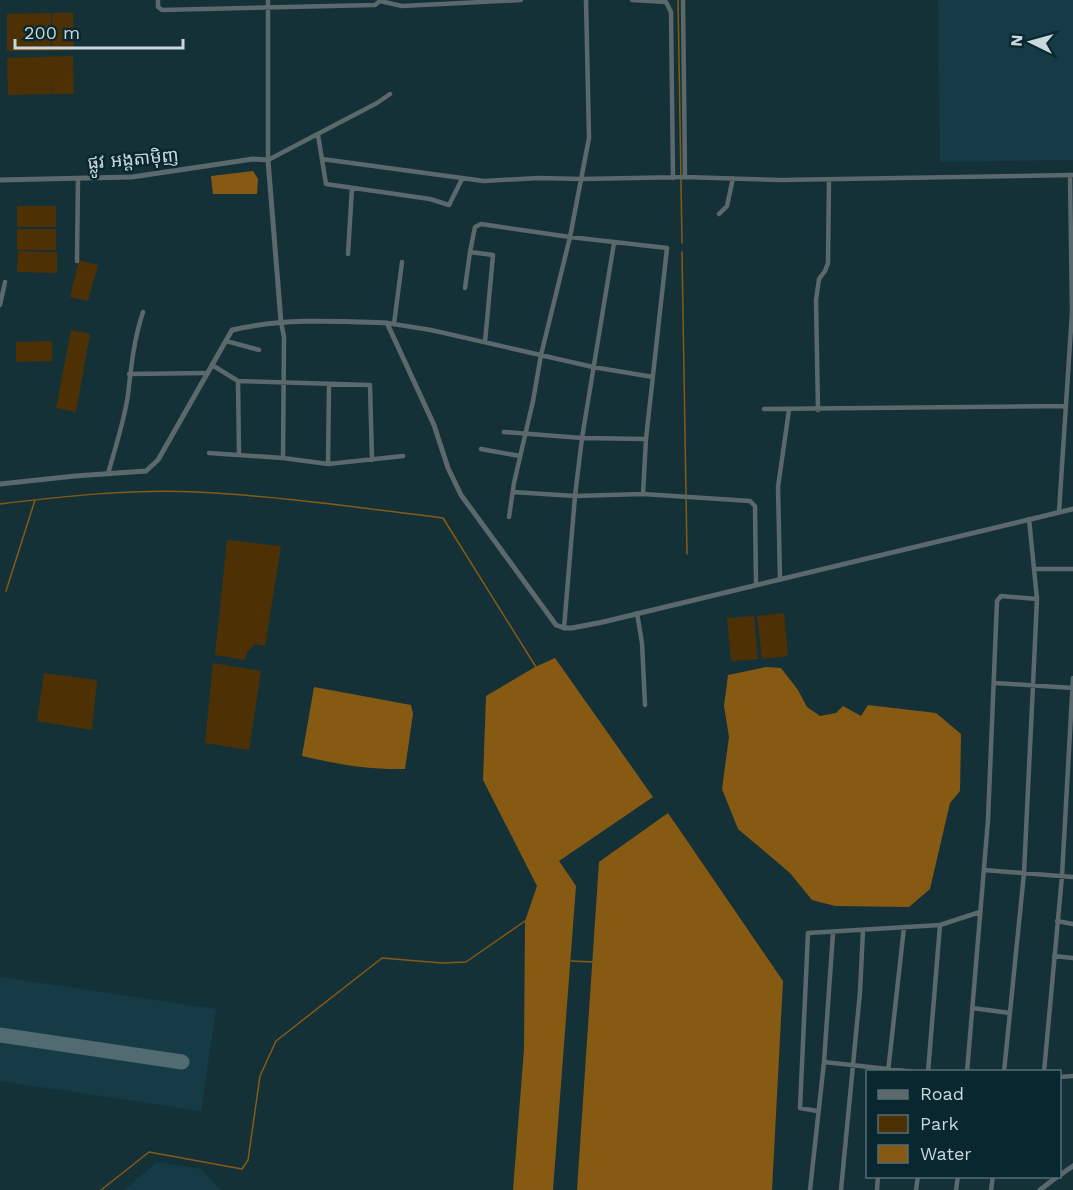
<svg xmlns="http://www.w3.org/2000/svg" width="1073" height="1190" font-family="'Work Sans','Noto Sans Khmer',sans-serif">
	<rect width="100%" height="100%" fill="#143138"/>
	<!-- built -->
	<path fill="#153c46" d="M938 0H1073V160L940 162Z
		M0 977 216 1009 201 1111 0 1081Z
		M157 1162 201 1169 221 1190H124Z"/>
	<!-- green -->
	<path fill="#4d3105" d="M51 13V51H7V14Z
		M52 13H73L74 50 52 51Z
		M73 56 74 94H52V80L51 94 8 95 7 58Z
		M17 206H56V227H17Z
		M17 229H56V250H17Z
		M18 251 57 252V273L17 272Z
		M79 260 98 265 88 301 70 297Z
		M71 330 90 334 76 412 56 408Z
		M52 341V361L16 362V342Z
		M227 540 281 546 265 646 255 644 247 652 245 660 215 655Z
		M784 613 788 656 762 659 757 616Z
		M754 616 758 659 731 661 727 618Z
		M213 663 261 671 249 750 205 743Z
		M44 673 97 680 92 730 37 721Z"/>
	<!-- water -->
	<path fill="#875a13" d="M253 171 258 179 257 194H213L211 176Z
		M555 658 653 797 559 861 576 886 553 1190H513L524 1049 525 921 537 886 483 780 486 696 535 667Z
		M766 667 781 668 798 690 807 707 820 716 836 713 843 706 861 716 868 705 936 713 961 734 960 791 950 803 930 889 909 907 835 906 812 900 790 873 738 829 722 789 729 737 724 706 728 675Z
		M314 687 411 705 413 714 405 769C370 770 336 764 302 756Z
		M668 813 783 981 772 1190H577L599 862Z"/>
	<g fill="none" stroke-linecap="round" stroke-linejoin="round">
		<!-- stream -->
		<path stroke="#875a13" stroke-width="1.5" d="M678 0 682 243
			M682 252 687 554
			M0 504C65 496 131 489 197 492 279 496 361 508 443 518L536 667
			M6 591 35 500
			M571 961 593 962
			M101 1190 149 1152 242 1169 248 1160 260 1076 276 1041 382 958 442 963 466 962 525 921"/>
		<!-- taxiway -->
		<path stroke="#526b71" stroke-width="15" d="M0 1035 182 1062"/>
		<!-- minor -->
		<path stroke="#5b686c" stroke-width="4.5" d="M158 0V7L162 10 375 5 380 1 402 6 521 0
			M268 0V160L377 103 390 94
			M632 0 666 2 671 12 673 178
			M683 0 685 177
			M318 135 326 184 430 199 449 205 462 179
			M322 159 484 181 538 178 582 179 685 177 780 180 1073 175
			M719 214 727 206 733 178
			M470 252 475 227 481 224 570 237 667 248 646 439 643 494
			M348 254 352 188
			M77 261 78 179
			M465 288 470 252 493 255 485 342
			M0 305 5 282
			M281 322 284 337 283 458
			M387 323 431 330 593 367 653 377
			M394 324 402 262
			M226 341 259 350
			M212 365 238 381 370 385 372 460
			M129 374 208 373
			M238 381 239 453
			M764 409 1065 406
			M818 410 816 300 819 279 825 271 828 263 829 179
			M504 432 582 438 646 439
			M481 449 520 456
			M209 453 283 458 328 464 403 456
			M328 464 329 384
			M108 474C115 448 124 422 128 395 131 367 134 339 143 312
			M513 492 575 496 643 494 750 501 755 506 756 584
			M1059 512 1072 312 1070 175
			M509 517 514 483 533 401 541 355 570 237 589 138 586 0
			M1035 569H1073
			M780 579 778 487 789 410
			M637 613 642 643 645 705
			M564 628 575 496 582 438 614 243
			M995 683 1073 688
			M984 870 1073 877
			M1057 921 1073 924
			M1054 956 1073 958
			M972 1008 1010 1013
			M824 1062 915 1072
			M888 1072 904 927
			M928 1072 940 925
			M967 1072 988 820 997 601 1001 596 1037 599
			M1004 1072 1024 873 1033 685 1037 599 1029 519
			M1044 1072 1062 876 1073 678
			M1060 1077 1073 1076
			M817 1111 800 1108 808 933 940 925 980 912
			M810 1190 824 1062 833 933
			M841 1190 860 992 863 930
			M877 1190 878 1176
			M916 1190 918 1176
			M956 1190 958 1176
			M991 1190 993 1176"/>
		<!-- tertiary -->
		<path stroke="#5b686c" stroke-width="5" d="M0 180 132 177 253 159 268 160 281 322
			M0 484 75 476 146 471 158 460 232 330C283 318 335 321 387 323L434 425 448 468 461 495 556 625 564 628H572L603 622 1073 509
			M1060 1175 1073 1166
			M1040 1190 1058 1176"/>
	</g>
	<g text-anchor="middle" stroke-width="5" stroke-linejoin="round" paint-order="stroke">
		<!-- street labels -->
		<g font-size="18" fill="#c8d8dc" stroke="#09272e">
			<text transform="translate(133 159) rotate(-5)" y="6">ផ្លូវ អង្តតាម៉ិញ</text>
		</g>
	</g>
	<!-- legend -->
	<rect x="866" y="1070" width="195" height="108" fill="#09272e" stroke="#556e74" stroke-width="1.5"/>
	<rect x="878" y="1090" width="30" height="9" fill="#5b686c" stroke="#556e74" stroke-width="1.5"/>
	<text x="920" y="1100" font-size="18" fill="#c8d8dc">Road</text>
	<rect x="878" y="1115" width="30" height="18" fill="#4d3105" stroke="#556e74" stroke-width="1.5"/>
	<text x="920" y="1130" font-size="18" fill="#c8d8dc">Park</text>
	<rect x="878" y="1145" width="30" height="18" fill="#875a13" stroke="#556e74" stroke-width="1.5"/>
	<text x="920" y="1160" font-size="18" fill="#c8d8dc">Water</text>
	<!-- north arrow -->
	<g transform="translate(1031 42) rotate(275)" stroke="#09272e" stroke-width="4.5" paint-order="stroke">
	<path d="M0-4.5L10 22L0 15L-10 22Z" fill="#c8d8dc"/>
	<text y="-9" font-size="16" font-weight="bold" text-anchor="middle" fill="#c8d8dc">N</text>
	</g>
	<!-- scale -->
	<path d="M15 39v9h168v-9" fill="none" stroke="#c8d8dc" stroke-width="3"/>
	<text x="24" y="39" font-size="18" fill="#c8d8dc" stroke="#09272e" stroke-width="4.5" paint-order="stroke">200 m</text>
</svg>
